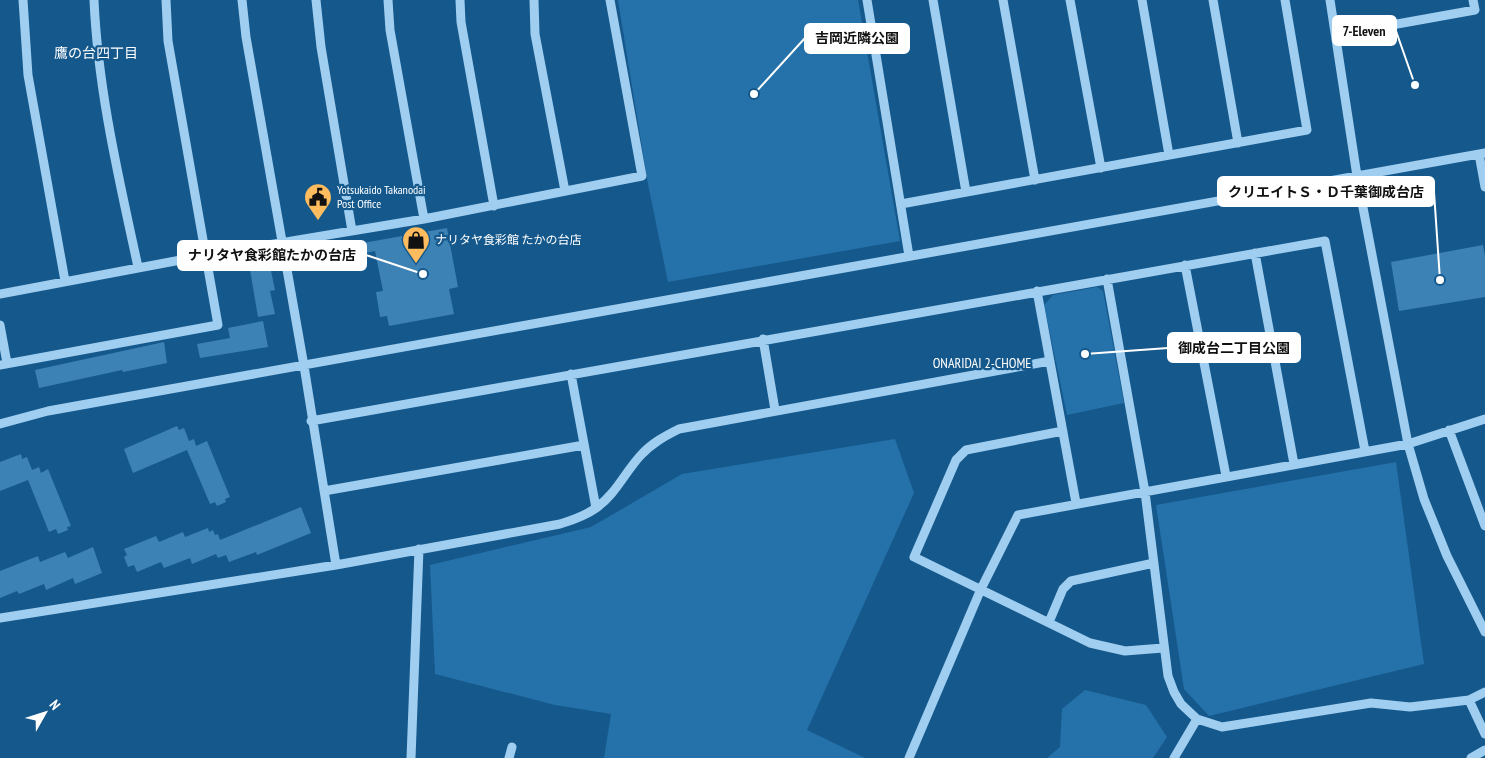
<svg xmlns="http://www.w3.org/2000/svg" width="1485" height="758" font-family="'PT Sans Narrow','Noto Sans JP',sans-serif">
	<rect width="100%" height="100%" fill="#15588c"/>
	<!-- green -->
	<path fill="#2571a9" d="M618 0H858L900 241 668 282 648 184Z
		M1097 287 1103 291 1124 403 1067 415 1044 305 1053 295Z
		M895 439 914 493 807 730 865 758H604L611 714 555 705 435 674 430 565 591 527 682 474Z
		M1396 462 1424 664 1209 716 1184 689 1156 505Z
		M1085 690 1146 705 1167 737 1153 758H1047L1060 747 1062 709Z"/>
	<!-- building -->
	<path fill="#3d82b5" d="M447 228 458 287 449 289 454 314 389 326 387 316 380 317 376 292 383 291 375 251 366 253 363 243Z
		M1483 245 1485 256V297L1399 311 1391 262Z
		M270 266 275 290 270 291 275 314 258 317 250 270Z
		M263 321 268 347 200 358 197 344 230 338 228 328Z
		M164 342 167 363 123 372 122 370 39 388 35 370Z
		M177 426 179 430 184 428 189 441 194 439 196 446 207 441 230 497 225 499 226 502 217 506 215 502 210 504 187 450 133 473 124 449Z
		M21 454 22 459 27 457 32 470 39 467 41 473 48 469 71 526 67 527 68 530 58 534 56 529 49 532 28 480 0 491V462Z
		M301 507 311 533 257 555 256 552 229 562 226 555 218 558 216 554 192 564 190 558 164 568 161 562 137 572 134 565 128 567 124 557 127 555 124 549 156 536 159 542 183 532 185 537 208 528 209 532 213 530 215 535 218 534 220 540Z
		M93 547 102 573 75 584 73 578 46 590 44 584 19 594 17 591 0 598V571L38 556 40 562 65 552 68 558Z"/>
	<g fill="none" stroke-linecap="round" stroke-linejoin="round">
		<!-- minor -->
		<path stroke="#9fcef0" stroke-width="9" d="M23 0 28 75 65 281
			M94 0C98 91 119 179 138 267
			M242 0 246 37 304 366 336 565
			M316 0 321 47 352 231
			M388 0 390 30 424 219
			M460 0 461 22 494 206
			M534 0 535 34 565 191
			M867 0 909 256
			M933 0 966 192
			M1003 0 1035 180
			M1070 0 1101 168
			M1142 0 1169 155
			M1213 0 1238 143
			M1330 0 1357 176 1408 444 1424 499 1447 556 1485 632
			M1336 35 1475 10 1473 0
			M1479 154 1485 187
			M901 204 1307 130 1285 0
			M1255 253 1294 464
			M1185 265 1226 476
			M1107 279 1145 492 1168 676 1174 692 1181 704 1197 719 1222 727 1371 703 1410 707 1469 700 1485 692
			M1037 291 1076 503
			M0 294 207 255 424 219 642 176 610 0
			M0 325 7 363
			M763 339 775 410
			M0 365 218 325 168 41 166 0
			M571 374 596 508
			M311 421 1325 241 1365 451
			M0 424 48 411 1485 153
			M1449 430 1485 526
			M1063 431 966 450 956 460 914 557 1090 643 1125 651 1163 648
			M324 491 584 445
			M0 618 336 565 560 524C573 520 585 516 596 508 616 494 625 472 641 455 652 443 665 436 679 429L1050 361
			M1049 622 1063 589 1071 581 1154 563
			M1469 700 1485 734
			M411 758 419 549
			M509 758 512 747
			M909 758 981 589 1018 515 1408 444 1485 419
			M1174 758 1197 719
			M1471 758 1485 750"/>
	</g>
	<!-- icons -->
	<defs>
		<g id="civic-pin" transform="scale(1.4375)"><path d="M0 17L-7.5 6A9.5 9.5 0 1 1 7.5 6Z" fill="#ffbc5e" stroke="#15588c"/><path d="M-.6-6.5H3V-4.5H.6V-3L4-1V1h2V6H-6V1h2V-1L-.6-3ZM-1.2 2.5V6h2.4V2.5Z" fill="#111"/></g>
		<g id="shop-pin" transform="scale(1.4375)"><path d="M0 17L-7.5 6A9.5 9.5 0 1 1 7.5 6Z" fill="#ffbc5e" stroke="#15588c"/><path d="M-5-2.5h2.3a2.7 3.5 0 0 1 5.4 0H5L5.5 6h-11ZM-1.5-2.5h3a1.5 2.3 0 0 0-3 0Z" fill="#111"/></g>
	</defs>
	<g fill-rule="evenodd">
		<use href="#civic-pin" x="318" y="197"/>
		<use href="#shop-pin" x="416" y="240"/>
	</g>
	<g text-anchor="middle" stroke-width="4.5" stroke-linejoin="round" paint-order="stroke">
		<!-- poi labels -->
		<g font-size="12" fill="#fff" stroke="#15588c" text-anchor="start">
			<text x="337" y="194">Yotsukaido Takanodai<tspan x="337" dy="14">Post Office</tspan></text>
			<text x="435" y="244">ナリタヤ食彩館 たかの台店</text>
		</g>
		<!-- neighbourhood labels -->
		<g font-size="14" fill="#fff" stroke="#15588c">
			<text x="96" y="58">鷹の台四丁目</text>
			<text x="982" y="368">ONARIDAI 2-CHOME</text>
		</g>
	</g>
	<!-- callouts -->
	<path fill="none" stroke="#fff" stroke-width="2" d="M1415 85L1396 31M754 94L805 38M1440 280L1434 192M423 274L366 255M1085 354L1168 348"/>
	<g fill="#fff" stroke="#15588c" stroke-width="2">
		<circle cx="1415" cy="85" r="5"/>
		<circle cx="754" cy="94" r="5"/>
		<circle cx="1440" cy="280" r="5"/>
		<circle cx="423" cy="274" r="5"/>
		<circle cx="1085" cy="354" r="5"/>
	</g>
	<g fill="#fff" stroke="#fff" stroke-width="2">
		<rect x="1333" y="16" width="63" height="29" rx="5"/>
		<rect x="805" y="24" width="104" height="29" rx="5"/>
		<rect x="1218" y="177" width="216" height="29" rx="5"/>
		<rect x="178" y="241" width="188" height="29" rx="5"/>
		<rect x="1168" y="333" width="132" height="29" rx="5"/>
	</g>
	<g font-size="14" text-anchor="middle" font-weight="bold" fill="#111">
		<text x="1364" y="36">7-Eleven</text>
		<text x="857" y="43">吉岡近隣公園</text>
		<text x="1326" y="197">クリエイトＳ・Ｄ千葉御成台店</text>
		<text x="272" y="260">ナリタヤ食彩館たかの台店</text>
		<text x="1234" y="353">御成台二丁目公園</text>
	</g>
	<!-- north arrow -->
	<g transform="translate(45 713) rotate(51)" stroke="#15588c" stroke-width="4" paint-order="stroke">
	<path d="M0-4L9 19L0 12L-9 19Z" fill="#ffffff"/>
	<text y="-8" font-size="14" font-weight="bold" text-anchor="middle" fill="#ffffff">N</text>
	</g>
</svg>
